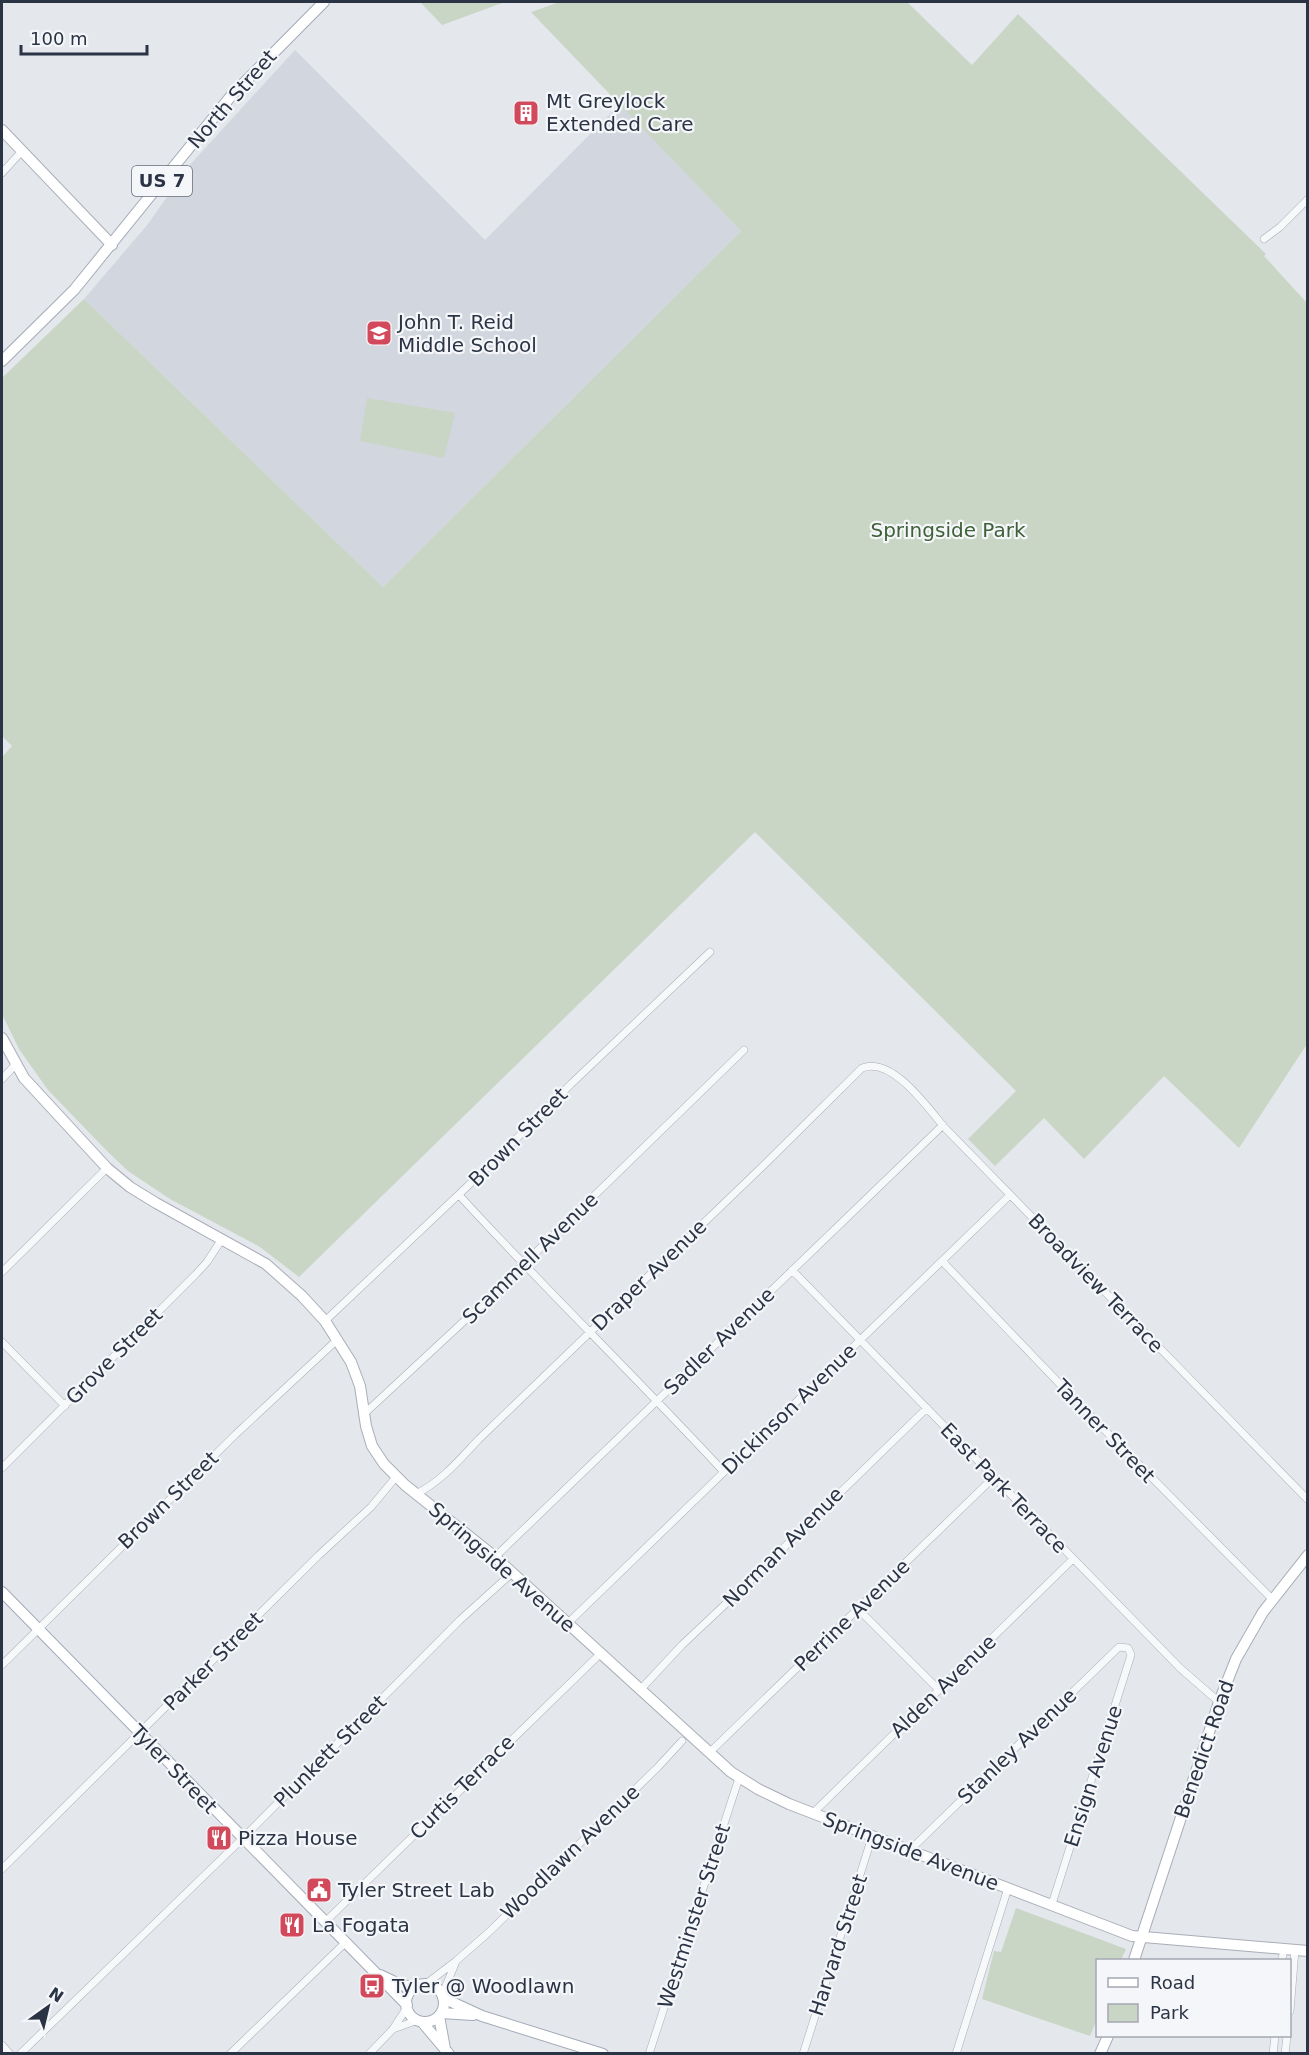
<svg xmlns="http://www.w3.org/2000/svg" width="1309" height="2055" font-family="'DejaVu Sans',sans-serif">
	<rect width="100%" height="100%" fill="#e4e7ec"/>
	<!-- built -->
	<path fill="#d2d6de" d="M295 50 485 240 620 104 741 231 383 587 84 299 148 224 187 168Z"/>
	<!-- park -->
	<path fill="#c9d6c5" d="M420 2H505L442 25Z
		M560 2H907L972 65 1018 14 1266 254 1264 256 1307 303V1044L1239 1148 1164 1076 1084 1159 1044 1118 995 1166 968 1139 1016 1091 755 832 299 1277 260 1247 170 1199 128 1171 106 1150 48 1090 19 1049 2 1014V757L12 746 2 736V378L84 299 383 587 741 231 531 12Z
		M367 398 455 413 444 458 360 441Z
		M1016 1908 1126 1949 1121 1960H1098L1097 2019 1090 2036 982 1999 994 1951 1001 1952Z"/>
	<g fill="none" stroke-linecap="round" stroke-linejoin="round">
		<!-- street casing -->
		<g stroke="#a9aeb7" stroke-width="8">
			<path id="street" d="M2 173 22 151
				M1264 239 1280 227 1308 199
				M2 1079 16 1064
				M459 1195C545 1289 637 1378 724 1472
				M942 1261 1079 1404 1272 1599
				M792 1270 1141 1628 1180 1668 1219 1702
				M2 1272 107 1168
				M325 1321 491 1164 571 1084 710 952
				M2 1342 65 1406
				M364 1414 490 1297 744 1050
				M2 1468 196 1274 207 1262 222 1239
				M416 1494C442 1481 460 1459 479 1439L764 1165 862 1068C892 1056 927 1107 945 1128L1308 1500
				M495 1557 943 1125
				M858 1609 939 1690
				M567 1624 1010 1195
				M2 1665 236 1434 338 1339
				M641 1689 682 1645 733 1597 927 1408
				M710 1752 994 1477
				M813 1813 1073 1559
				M909 1851 1119 1647 1128 1648 1131 1655 1052 1904
				M2 1869 319 1555 371 1507 396 1477
				M325 1922 601 1653
				M1282 1960 1284 1949
				M426 1984 456 1961 488 1933 658 1767 682 1741
				M442 1995 455 1964
				M1290 2011 1295 1950
				M393 2029 418 2020
				M2 2045 10 2054
				M20 2054 242 1839 460 1620 512 1573
				M230 2054 345 1943
				M369 2054 393 2029 406 2009
				M649 2054 739 1778
				M803 2054 872 1837
				M956 2054 1008 1888
				M1273 2054 1275 2036
				M1285 2054 1287 2036"/>
		</g>
		<!-- secondary casing -->
		<g stroke="#a9aeb7" stroke-width="12">
			<path id="secondary" d="M2 130 112 245
				M2 1038 24 1078 107 1168 130 1187 156 1203 266 1264 302 1296 325 1321 351 1362 360 1386 366 1426 372 1446 384 1464 405 1485 495 1557 731 1772 758 1789 789 1804 1132 1936 1308 1951
				M1134 1960 1219 1702 1236 1659 1263 1612 1308 1555
				M439 2016 445 2049
				M422 2022 449 2054
				M1100 2054 1108 2036"/>
		</g>
		<!-- primary casing -->
		<g stroke="#a3abb8" stroke-width="12">
			<path id="primary" d="M2 361 74 290 231 96 324 2
				M2 1592 407 2005
				M380 1975 401 1985 414 1987
				M406 2003a19 19 0 1 1 38 0a19 19 0 1 1-38 0Z
				M443 1998 482 2016 603 2054
				M441 2013 473 2015"/>
		</g>
		<!-- street -->
		<use href="#street" stroke="#f7f8fa" stroke-width="7"/>
		<!-- secondary -->
		<use href="#secondary" stroke="#fff" stroke-width="10"/>
		<!-- primary -->
		<use href="#primary" stroke="#fff" stroke-width="10"/>
	</g>
	<!-- icons -->
	<defs>
		<g id="building-square" transform="scale(1.35)"><rect x="-9" y="-9" width="18" height="18" rx="4" fill="#d1495b" stroke="#f4f6f9"/><path d="M-4-6H4V6H1V3H-1V6H-4ZM-2.5-4.3h1.7v1.8h-1.7ZM.8-4.3h1.7v1.8H.8ZM-2.5-1h1.7V.8h-1.7ZM.8-1h1.7V.8H.8Z" fill="#fff"/></g>
		<g id="school-square" transform="scale(1.35)"><rect x="-9" y="-9" width="18" height="18" rx="4" fill="#d1495b" stroke="#f4f6f9"/><path d="M0-5L7-2L0 1L-7-2ZM-4 1L0 2.5L4 1V4Q0 6-4 4Z" fill="#fff"/></g>
		<g id="restaurant-square" transform="scale(1.35)"><rect x="-9" y="-9" width="18" height="18" rx="4" fill="#d1495b" stroke="#f4f6f9"/><path d="M-5-6h1v4h1v-4h1v4h1v-4h1v5L-1.5 .5V6h-2V.5L-5-1ZM5-6V6H3V1.5H1.5Q1.5-4 5-6Z" fill="#fff"/></g>
		<g id="civic-square" transform="scale(1.35)"><rect x="-9" y="-9" width="18" height="18" rx="4" fill="#d1495b" stroke="#f4f6f9"/><path d="M-.6-6.5H3V-4.5H.6V-3L4-1V1h2V6H-6V1h2V-1L-.6-3ZM-1.2 2.5V6h2.4V2.5Z" fill="#fff"/></g>
		<g id="bus-square" transform="scale(1.35)"><rect x="-9" y="-9" width="18" height="18" rx="4" fill="#d1495b" stroke="#f4f6f9"/><path d="M-5-6H5V4H4V6H2V4H-2V6H-4V4H-5ZM-3.5-4V0h7V-4ZM-3.5 1.2v1.5H-2V1.2ZM2 1.2v1.5H3.5V1.2Z" fill="#fff"/></g>
	</defs>
	<g fill-rule="evenodd">
		<use href="#building-square" x="526" y="113"/>
		<use href="#school-square" x="379" y="333"/>
		<use href="#restaurant-square" x="219" y="1838"/>
		<use href="#civic-square" x="319" y="1890"/>
		<use href="#restaurant-square" x="292" y="1925"/>
		<use href="#bus-square" x="372" y="1986"/>
	</g>
	<g text-anchor="middle" stroke-width="4.5" stroke-linejoin="round" paint-order="stroke">
		<!-- shield labels -->
		<rect fill="#f4f6f9" stroke="#676e7b" stroke-width="1.5" x="132" y="166" width="60" height="30" rx="4.5"/>
		<g font-size="18" font-weight="bold" fill="#2b3445">
			<text x="162" y="187">US 7</text>
		</g>
		<!-- street labels -->
		<g font-size="20" fill="#2b3445" stroke="#f4f6f9">
			<text transform="translate(232 99) rotate(-49)" y="7">North Street</text>
			<text transform="translate(518 1137) rotate(-45)" y="7">Brown Street</text>
			<text transform="translate(530 1258) rotate(-44)" y="7">Scammell Avenue</text>
			<text transform="translate(649 1275) rotate(-44)" y="7">Draper Avenue</text>
			<text transform="translate(1096 1283) rotate(46)" y="7">Broadview Terrace</text>
			<text transform="translate(719 1341) rotate(-44)" y="7">Sadler Avenue</text>
			<text transform="translate(114 1356) rotate(-45)" y="7">Grove Street</text>
			<text transform="translate(789 1409) rotate(-44)" y="7">Dickinson Avenue</text>
			<text transform="translate(1105 1431) rotate(46)" y="7">Tanner Street</text>
			<text transform="translate(1004 1488) rotate(46)" y="7">East Park Terrace</text>
			<text transform="translate(168 1500) rotate(-44)" y="7">Brown Street</text>
			<text transform="translate(783 1547) rotate(-45)" y="7">Norman Avenue</text>
			<text transform="translate(502 1567) rotate(41)" y="7">Springside Avenue</text>
			<text transform="translate(852 1615) rotate(-44)" y="7">Perrine Avenue</text>
			<text transform="translate(213 1661) rotate(-45)" y="7">Parker Street</text>
			<text transform="translate(943 1686) rotate(-44)" y="7">Alden Avenue</text>
			<text transform="translate(1017 1746) rotate(-44)" y="7">Stanley Avenue</text>
			<text transform="translate(1204 1749) rotate(-71)" y="7">Benedict Road</text>
			<text transform="translate(330 1751) rotate(-45)" y="7">Plunkett Street</text>
			<text transform="translate(174 1769) rotate(46)" y="7">Tyler Street</text>
			<text transform="translate(1093 1776) rotate(-72)" y="7">Ensign Avenue</text>
			<text transform="translate(462 1787) rotate(-45)" y="7">Curtis Terrace</text>
			<text transform="translate(911 1851) rotate(21)" y="7">Springside Avenue</text>
			<text transform="translate(570 1852) rotate(-44)" y="7">Woodlawn Avenue</text>
			<text transform="translate(694 1916) rotate(-72)" y="7">Westminster Street</text>
			<text transform="translate(838 1945) rotate(-72)" y="7">Harvard Street</text>
		</g>
		<!-- poi labels -->
		<g font-size="20" fill="#2b3445" stroke="#f4f6f9" text-anchor="start">
			<text x="546" y="108">Mt Greylock<tspan x="546" dy="23">Extended Care</tspan></text>
			<text x="398" y="329">John T. Reid<tspan x="398" dy="23">Middle School</tspan></text>
			<text x="238" y="1845">Pizza House</text>
			<text x="338" y="1897">Tyler Street Lab</text>
			<text x="312" y="1932">La Fogata</text>
			<text x="392" y="1993">Tyler @ Woodlawn</text>
		</g>
		<!-- park labels -->
		<g font-size="20" fill="#3f6138" stroke="#f4f6f9">
			<text x="948" y="537">Springside Park</text>
		</g>
	</g>
	<!-- border -->
	<rect width="1309" height="2055" fill="none" stroke="#2b3445" stroke-width="6"/>
	<!-- legend -->
	<rect x="1096" y="1959" width="195" height="78" fill="#f4f6f9" stroke="#a4a8b1" stroke-width="1.5"/>
	<rect x="1108" y="1978" width="30" height="9" fill="#ffffff" stroke="#a4a8b1" stroke-width="1.5"/>
	<text x="1150" y="1989" font-size="18" fill="#2b3445">Road</text>
	<rect x="1108" y="2004" width="30" height="18" fill="#c9d6c5" stroke="#a4a8b1" stroke-width="1.5"/>
	<text x="1150" y="2019" font-size="18" fill="#2b3445">Park</text>
	<!-- north arrow -->
	<g transform="translate(48 2007) rotate(34)" stroke="#f4f6f9" stroke-width="4.5" paint-order="stroke">
	<path d="M0-4.5L10 22L0 15L-10 22Z" fill="#2b3445"/>
	<text y="-9" font-size="16" font-weight="bold" text-anchor="middle" fill="#2b3445">N</text>
	</g>
	<!-- scale -->
	<path d="M21 45v9h126v-9" fill="none" stroke="#2b3445" stroke-width="3"/>
	<text x="30" y="45" font-size="18" fill="#2b3445" stroke="#f4f6f9" stroke-width="4.5" paint-order="stroke">100 m</text>
</svg>
